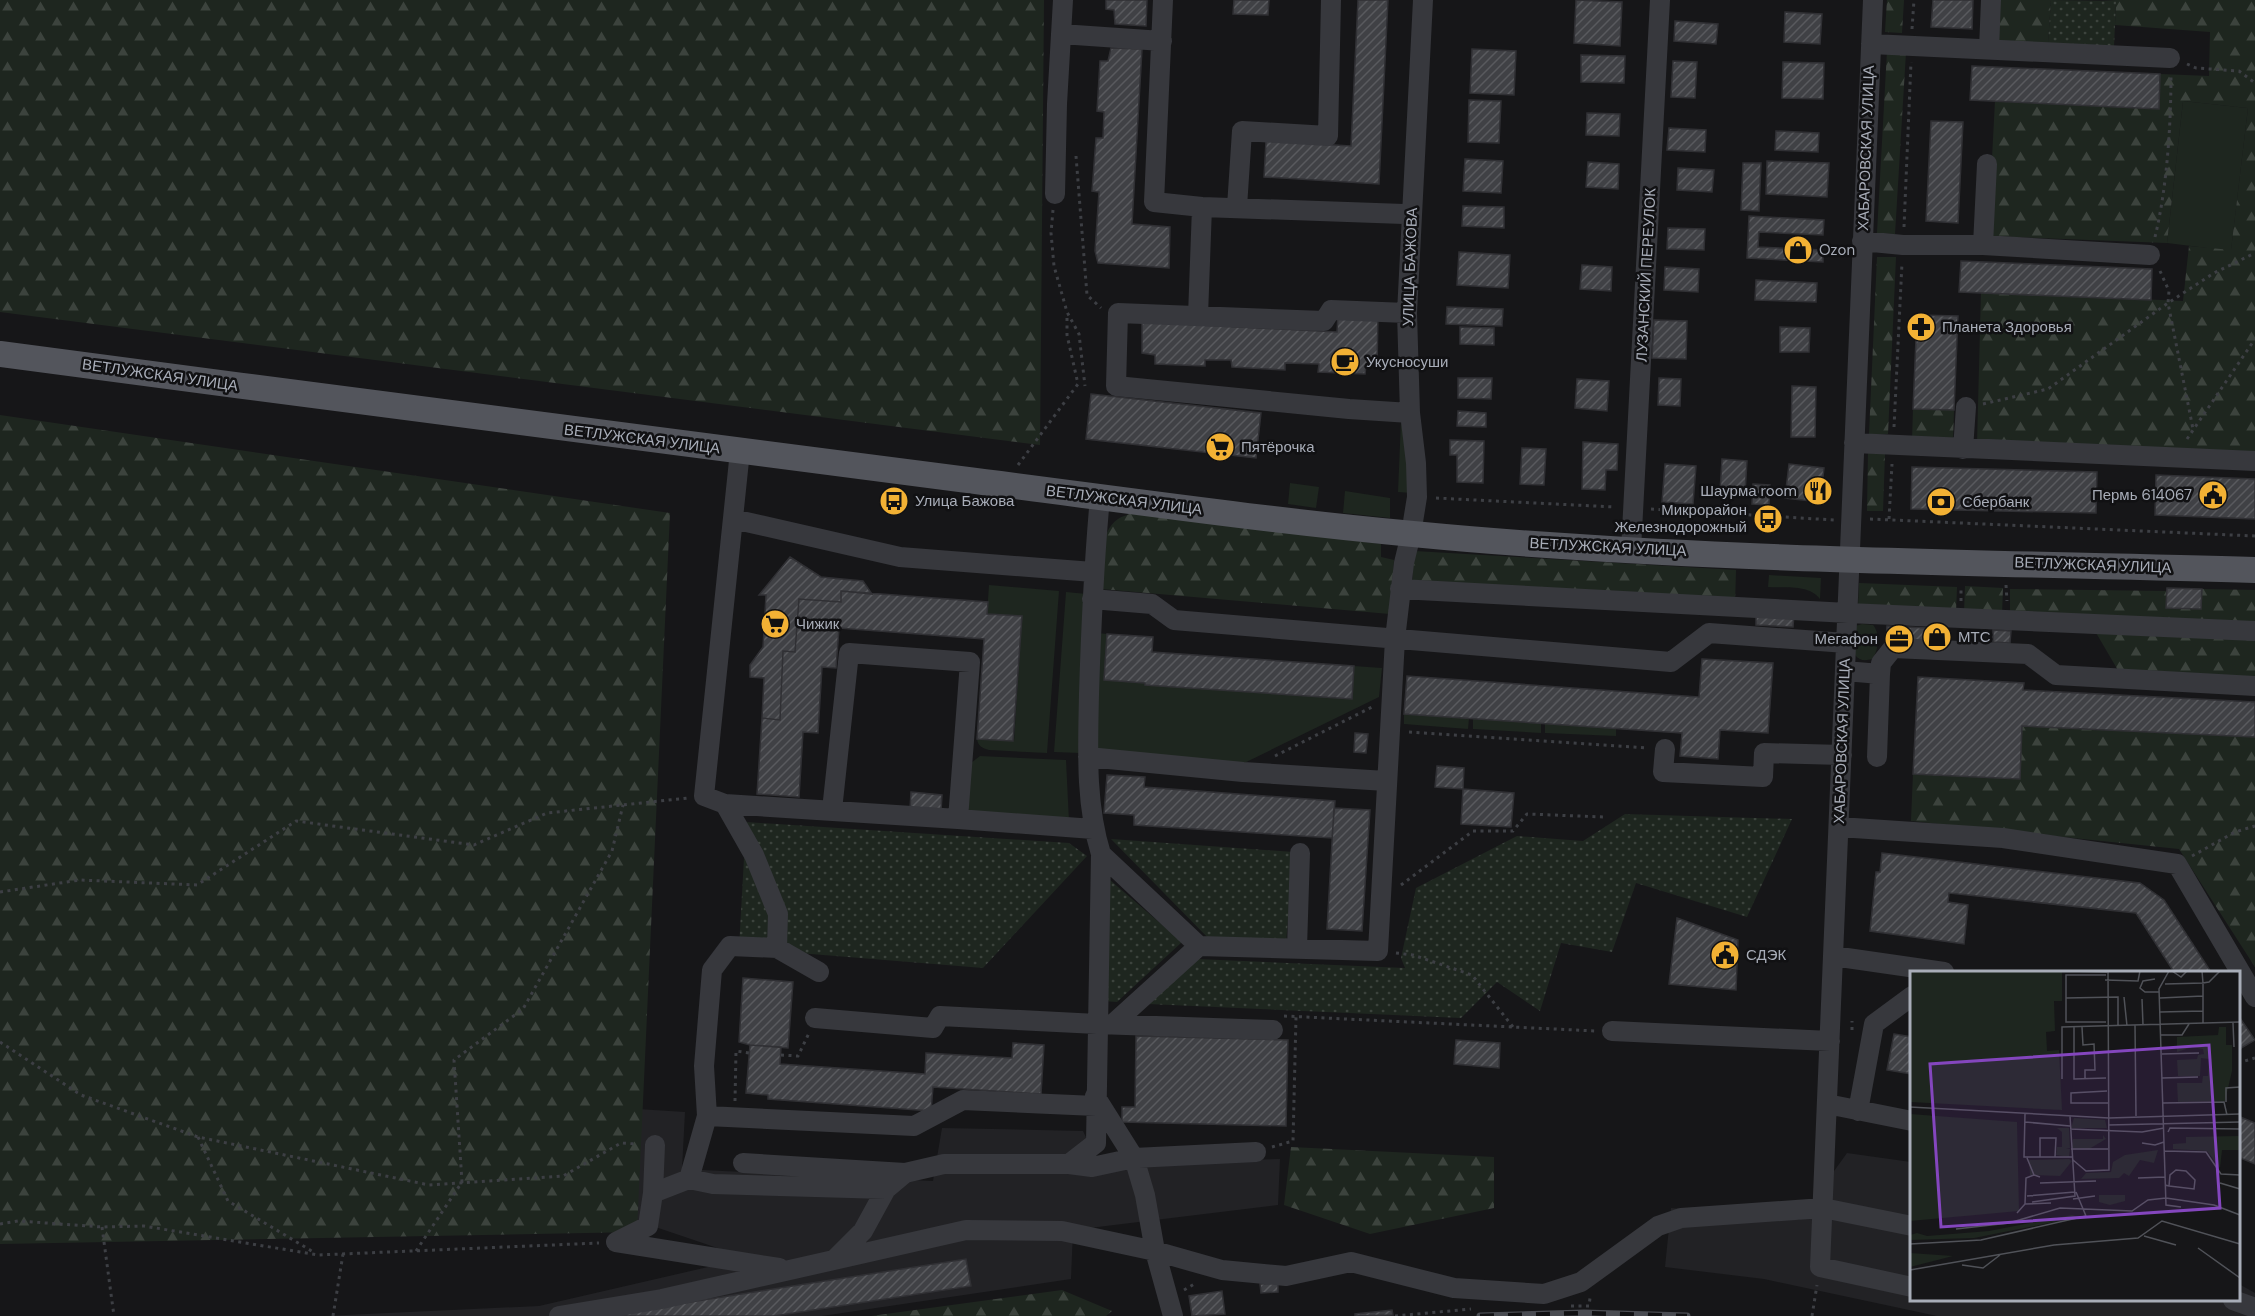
<svg xmlns="http://www.w3.org/2000/svg" width="2255" height="1316" font-family="'DM Sans',sans-serif">
	<defs>
		<pattern id="forest-firs" width="22" height="20" patternUnits="userSpaceOnUse" patternTransform="scale(1.5)"><rect width="22" height="20" fill="#1e261f"/><path d="M5 1l3.5 6h-7zM16 11l3.5 6h-7z" fill="#3c433d"/></pattern>
		<pattern id="park-dots" width="8" height="8" patternUnits="userSpaceOnUse" patternTransform="scale(1.5)"><rect width="8" height="8" fill="#1e261f"/><path d="M2 2h.1M6 6h.1" fill="none" stroke="#3c433d" stroke-width="1.8" stroke-linecap="round"/></pattern>
		<pattern id="building-hatch" width="6" height="6" patternUnits="userSpaceOnUse" patternTransform="scale(1.5)"><rect width="6" height="6" fill="#404145"/><path d="M-1 1l2-2M0 6l6-6M5 7l2-2" fill="none" stroke="#595a5e"/></pattern>
	</defs>
	<rect width="100%" height="100%" fill="#161618"/>
	<!-- built -->
	<path fill="#222225" d="M622 1108 685 1112 682 1169 933 1181 942 1128 1083 1131 1099 1164 1280 1159 1278 1205 1073 1230 1071 1279 822 1316H324L539 1306 747 1258 617 1214Z
		M1847 1153 1911 1162 1912 1300H2238L2239 1284 2255 1293V1316H1937L1764 1279 1665 1267 1671 1208 1799 1220Z"/>
	<!-- green -->
	<path fill="#1e261f" d="M2183 101 2248 108 2231 251 2167 243Z
		M1401 420 1412 493 1398 492Z
		M1290 483 1319 487 1316 508 1288 504Z
		M1345 491 1390 498V518L1343 513Z
		M1769 575 1821 578 1820 599C1809 584 1785 588 1768 587Z
		M989 585 1059 591 1047 753 989 750C982 748 978 746 977 739L1014 741 1022 617 987 614Z
		M1066 592 1087 594 1080 753 1054 752Z
		M1862 624 1873 625C1880 632 1879 651 1872 659 1865 661 1860 661 1855 655V626Z
		M1097 633 1107 634 1145 685 1352 698 1354 666 1382 668 1379 697 1234 768 1095 755Z
		M1404 714 1469 718 1468 729 1404 724Z
		M1473 718 1541 723V733L1473 729Z
		M1545 723 1616 728V736L1545 733Z
		M980 756 1066 760 1069 821 969 811 966 803 971 763Z"/>
	<!-- forest -->
	<path fill="url(#forest-firs)" d="M0 0H1044L1040 445 0 312Z
		M1887 0H1904L1902 33 1885 32Z
		M1998 0H2051L2048 43 1996 41Z
		M2100 0H2255V455L1977 445 1981 292 2183 301 2189 246 2231 250 2248 108 2183 101 2167 243 1988 236 1995 101 2158 109 2160 74 2209 76 2210 32 2115 25 2116 1Z
		M1887 51 1906 52 1895 234 1877 233Z
		M1877 257H1896L1888 434H1869Z
		M1913 409 1954 410 1953 442 1912 441Z
		M0 415 670 513 637 1232 0 1244Z
		M1868 453 1885 454 1883 511H1867Z
		M1132 513 1381 544V557L1394 560 1390 614 1101 589C1102 568 1098 532 1118 519 1122 516 1128 515 1132 513Z
		M1414 551 1736 570 1735 604 1412 585Z
		M1859 583 1957 587 1956 612 1858 608Z
		M1965 586 2003 588 2002 614 1964 613Z
		M2010 589 2167 591 2166 608 2201 609 2202 589 2255 590V624L2010 613Z
		M2095 631 2255 638V679L2119 672Z
		M2022 726 2255 737V967L2179 849 1911 821 1913 774 2020 779Z
		M1291 1147 1494 1157V1208L1370 1234 1284 1205Z
		M1062 1290 1112 1311 1106 1316H871Z"/>
	<!-- park -->
	<path fill="url(#park-dots)" d="M2051 0 2116 1 2114 47 2048 43Z
		M1625 814 1792 819 1747 917 1636 883 1612 952 1561 943 1540 1011 1497 982 1461 1018 1148 1004 1197 959 1405 968 1401 958 1416 888 1517 836 1583 841Z
		M746 822 1069 843 1087 856 983 968 739 948Z
		M1111 839 1294 852 1286 943H1213Z
		M1110 880 1182 942 1117 1002 1103 1001Z"/>
	<!-- building -->
	<path fill="url(#building-hatch)" stroke="#303034" stroke-width="1.5" d="M1106 0H1147L1146 26 1115 24 1114 10 1106 9Z
		M1234 0H1269L1268 15 1233 14Z
		M1358 0H1388L1379 184 1264 177 1266 141 1351 146Z
		M1576 0 1622 2 1620 46 1574 43Z
		M1933 0H1973L1972 29 1931 27Z
		M1785 12 1822 14 1820 44 1784 42Z
		M1675 21 1718 24 1716 44 1674 41Z
		M1111 48 1142 49 1132 224 1170 227 1169 268 1098 263 1095 251 1099 192 1092 191 1096 138H1103L1104 112 1097 111 1100 61H1108Z
		M1472 49 1516 51 1514 95 1470 93Z
		M1581 55 1625 56 1624 83 1581 82Z
		M1673 61 1697 62 1695 98 1671 97Z
		M1783 62 1824 63 1823 99 1782 98Z
		M1972 66 2160 74 2159 109 1970 100Z
		M1469 100 1501 101 1499 143 1468 142Z
		M1587 113 1620 114 1619 136 1586 135Z
		M1931 121 1963 122 1958 223 1926 221Z
		M1669 128 1706 130 1705 152 1667 150Z
		M1776 131 1819 133 1818 152 1775 150Z
		M1465 159 1503 161 1501 193 1463 191Z
		M1767 161 1829 163 1827 197 1766 194Z
		M1588 162 1619 164 1618 189 1586 187Z
		M1743 163H1761L1759 211 1741 210Z
		M1678 168 1714 170 1712 192 1677 190Z
		M1463 206 1504 207V228L1462 226Z
		M1749 216 1824 220 1823 235 1759 232 1758 247 1823 250V262L1747 258Z
		M1668 228 1705 229 1704 250 1667 249Z
		M1459 252 1510 255 1508 288 1457 285Z
		M1961 261 2152 269 2151 300 1959 292Z
		M1582 265 1612 267 1611 291 1580 289Z
		M1665 267 1699 269 1698 292 1664 290Z
		M1756 280 1817 283 1816 302 1755 300Z
		M1447 307 1503 309 1502 326 1446 324Z
		M1338 315 1378 317 1377 366 1366 365 1365 374 1318 372 1319 364 1285 363V370L1232 367 1231 360H1205V366L1155 364V355L1142 353V322L1337 332Z
		M1917 315 1958 316 1954 410 1913 409Z
		M1654 320 1687 321 1686 359 1652 358Z
		M1460 327 1494 328V345L1460 344Z
		M1780 327 1810 328 1809 352H1780Z
		M1458 378H1492L1491 399 1458 398Z
		M1659 378 1681 379 1680 406 1658 405Z
		M1577 379 1609 381 1607 411 1575 408Z
		M1792 386 1816 387 1815 437H1791Z
		M1091 394 1261 413 1256 458 1086 439Z
		M1458 411 1486 413V427L1457 426Z
		M1450 440 1484 441 1483 483 1457 482V455H1450Z
		M1583 442 1618 444 1617 470H1606L1605 490 1582 489Z
		M1522 448 1546 449 1544 485 1520 484Z
		M1722 459 1747 461 1745 493 1720 492Z
		M1665 464 1696 466 1693 504 1662 502Z
		M1789 464 1824 468 1820 502 1785 498Z
		M1912 467 2097 472 2096 513 1911 509Z
		M2156 475 2255 479V519L2155 515Z
		M1753 484 1770 485 1769 505 1752 504Z
		M790 557 821 577 863 581 872 594 841 591V602L799 599 795 652 783 651 780 720 762 718 764 678 750 677V665L763 647 766 595H759Z
		M2167 588 2202 589 2201 609 2166 608Z
		M841 591 988 602 987 614 1022 616 1013 741 977 739 984 639 839 628 836 668 822 667 818 733 803 732 799 797 757 794 762 718 780 720 783 651 795 652 799 599 841 602Z
		M1756 611 1794 614 1793 627 1756 625Z
		M1887 626 1947 629 1946 644 1886 641Z
		M1993 630 2011 631 2010 643 1993 642Z
		M1107 634 1153 637 1152 652 1354 666 1352 699 1145 685V683L1104 680Z
		M1702 659 1773 663 1768 733 1720 730 1718 759 1680 756 1682 733 1404 714 1407 676 1699 697Z
		M1918 677 2024 683 2023 690 2255 702V737L2022 726 2020 779 1913 774Z
		M1355 733 1368 734 1366 753 1354 752Z
		M1437 766 1464 768 1463 789 1435 787Z
		M1107 775 1145 777 1144 787 1335 801 1332 838 1134 825V815L1104 813Z
		M1463 789 1514 793 1511 827 1461 824Z
		M911 792 942 795 941 811 910 809Z
		M1334 808 1370 810 1362 931 1327 929Z
		M1882 853 2140 883 2164 900 2211 972H2174L2136 913 1949 893 1948 902 1968 905 1964 944 1870 931 1876 872H1880Z
		M1677 918 1738 940 1736 990 1669 984Z
		M743 978 793 982 788 1048 750 1045 739 1042Z
		M2238 1015 2255 1040 2238 1050Z
		M1894 1034 1912 1037V1074L1887 1070Z
		M1136 1036 1288 1040 1286 1126 1122 1122V1107H1135Z
		M1456 1040 1500 1043 1499 1068 1454 1064Z
		M1013 1043 1044 1045 1041 1094 933 1087 931 1111 768 1099V1095L746 1093 750 1045 781 1047 780 1064 925 1074 926 1053 1012 1058Z
		M2238 1116 2255 1123V1164L2238 1157Z
		M966 1259 971 1286 774 1316H601Z
		M1278 1283V1292L1261 1293 1260 1284Z
		M1222 1291 1225 1314 1192 1316 1189 1296Z
		M1392 1310 1393 1315 1355 1316V1314Z"/>
	<g fill="none" stroke-linecap="round" stroke-linejoin="round">
		<!-- path -->
		<path stroke="#3d3f44" stroke-width="3" stroke-dasharray="3 4.5" stroke-linecap="butt" d="M1912 29 1914 0
			M2187 64 2196 68 2239 71 2255 83
			M1076 156 1087 295 1101 308
			M1053 210 1051 233 1054 266 1067 312 1079 334 1085 386
			M1904 227 1911 62
			M2155 237C2167 188 2171 125 2171 74
			M2160 271 2169 291 2168 303 2193 429
			M1983 404 2048 389 2168 303 2214 273 2255 253
			M1894 427 1902 263
			M2187 439 2255 339
			M1018 465 1078 384 1067 335V314
			M1436 498 1615 507
			M1651 509 1834 520
			M1870 519 2255 536
			M1889 519 1892 464
			M2006 585 2007 601
			M1961 601V588
			M1409 732 1648 748
			M1275 756 1374 706
			M2192 856 2235 832 2255 826
			M1401 885 1473 831H1513L1527 814 1604 817
			M0 892 80 880 197 885 296 821 474 845 547 813 688 798
			M1396 953 1413 955 1472 975 1513 1027
			M1284 1016 1596 1031
			M1852 1030V1021
			M0 1042 81 1095 198 1137 429 1185 563 1176 621 1143 636 1144
			M781 1055 798 1056 809 1033
			M2238 1063 2255 1058
			M735 1101 736 1051 749 1053
			M198 1137 228 1201 315 1253
			M1272 1147 1293 1141 1296 1017
			M0 1224 18 1221 102 1227 144 1226 318 1255 599 1243
			M102 1227 114 1316
			M416 1251 462 1182 454 1060 523 1009 612 851 623 805
			M1184 1290 1196 1283
			M1571 1306H1589L1590 1298
			M333 1316 343 1254
			M1395 1316 1471 1309
			M1812 1316 1817 1285"/>
		<!-- minor -->
		<path stroke="#37383d" stroke-width="20" d="M1163 0 1154 202 1202 207 1404 214 1412 212
			M1873 0 1820 1267 1912 1287
			M1061 34 1162 41
			M1871 44 2170 58
			M1989 49 1991 0
			M1055 194 1057 104 1063 0
			M1237 207 1242 131 1328 136 1331 0
			M1862 241 1903 245H1983L2150 255
			M1983 245 1987 164
			M1407 313 1331 310 1324 321 1118 313 1116 386 1349 409 1410 413
			M1198 316 1202 207
			M1854 443 2255 461
			M1963 449 1966 407
			M740 451 704 796 725 804 958 819 1093 829
			M733 519 900 557 1093 572
			M1631 550 1660 0
			M1400 589 1848 613 2255 631
			M1092 599 1152 604 1174 620 1671 662 1709 633 1846 643
			M1845 671 1880 674 1877 757
			M1880 674 1881 663 1893 648 2028 654 2056 675 2255 686
			M1665 749 1663 772 1763 777 1764 753 1842 755
			M1088 757 1243 772 1386 781
			M725 804 754 855 778 914 777 948 819 972
			M832 810 849 653 970 662 958 819
			M1839 827 2003 838 2177 864 2255 997
			M1101 854 1199 946 1378 951 1395 639 1404 563 1411 534 1417 497 1416 463 1410 413 1407 313 1423 0
			M1297 948 1300 853
			M1833 956 1944 972
			M815 1018 933 1028 940 1016 1097 1024 1273 1030
			M1113 1024 1199 946
			M1612 1031 1830 1041
			M1095 1096 1134 1158 1145 1195 1155 1251 1173 1316
			M1827 1104 1912 1121
			M1858 1111 1874 1024 1912 996
			M707 1116 914 1126 963 1100 1096 1106
			M743 1163 905 1173 944 1164H1069L1096 1143 1101 854C1085 803 1088 747 1089 694 1091 628 1094 563 1100 497
			M1069 1164 1092 1167 1134 1158 1256 1152
			M689 1179 713 1184 886 1189 905 1173
			M653 1193 655 1145
			M616 1242 648 1226 653 1193 689 1179 707 1116 704 1066 712 970 730 946 777 948
			M616 1242 779 1268
			M835 1259 863 1231 886 1189
			M2233 1300 2255 1308
			M559 1316 662 1299 966 1230 1062 1231 1155 1251 1222 1270 1286 1276 1351 1262 1454 1288 1544 1294 1581 1282 1658 1226 1681 1218 1823 1208 1912 1226"/>
		<!-- major -->
		<path stroke="#53555c" stroke-width="26" d="M0 354C320 396 640 439 960 479 1111 498 1262 520 1413 534 1692 561 1975 562 2255 570"/>
		<!-- rail casing -->
		<g stroke="#4a4c52" stroke-width="7">
			<path id="rail" d="M1480 1316 1584 1313 1687 1316"/>
		</g>
		<!-- rail -->
		<use href="#rail" stroke="#111113" stroke-width="4.5" stroke-dasharray="14" stroke-linecap="butt"/>
	</g>
	<!-- icons -->
	<defs>
		<g id="shop-disc" transform="scale(1.5)"><circle r="9.5" fill="#f2b134" stroke="#111113"/><path d="M-5-2.5h2.3a2.7 3.5 0 0 1 5.4 0H5L5.5 6h-11ZM-1.5-2.5h3a1.5 2.3 0 0 0-3 0Z" fill="#111"/></g>
		<g id="pharmacy-disc" transform="scale(1.5)"><circle r="9.5" fill="#f2b134" stroke="#111113"/><path d="M-2-6h4v4h4v4h-4v4h-4v-4h-4v-4h4Z" fill="#111"/></g>
		<g id="cafe-disc" transform="scale(1.5)"><circle r="9.5" fill="#f2b134" stroke="#111113"/><path d="M-5.5-4.5H6V0H3Q3 3.5 0 3.5H-2.5Q-5.5 3.5-5.5 0ZM3-3.2v2h1.7v-2ZM-6 4.5H4V6H-6Z" fill="#111"/></g>
		<g id="supermarket-disc" transform="scale(1.5)"><circle r="9.5" fill="#f2b134" stroke="#111113"/><path d="M-6-5.5h2.5l.6 2H6L4.5 2H-2.5L-4.4-4H-6ZM-1.5 3.2a1.3 1.3 0 1 0 .1 0ZM3 3.2a1.3 1.3 0 1 0 .1 0Z" fill="#111"/></g>
		<g id="restaurant-disc" transform="scale(1.5)"><circle r="9.5" fill="#f2b134" stroke="#111113"/><path d="M-5-6h1v4h1v-4h1v4h1v-4h1v5L-1.5 .5V6h-2V.5L-5-1ZM5-6V6H3V1.5H1.5Q1.5-4 5-6Z" fill="#111"/></g>
		<g id="civic-disc" transform="scale(1.5)"><circle r="9.5" fill="#f2b134" stroke="#111113"/><path d="M-.6-6.5H3V-4.5H.6V-3L4-1V1h2V6H-6V1h2V-1L-.6-3ZM-1.2 2.5V6h2.4V2.5Z" fill="#111"/></g>
		<g id="bus-disc" transform="scale(1.5)"><circle r="9.5" fill="#f2b134" stroke="#111113"/><path d="M-5-6H5V4H4V6H2V4H-2V6H-4V4H-5ZM-3.5-4V0h7V-4ZM-3.5 1.2v1.5H-2V1.2ZM2 1.2v1.5H3.5V1.2Z" fill="#111"/></g>
		<g id="bank-disc" transform="scale(1.5)"><circle r="9.5" fill="#f2b134" stroke="#111113"/><path d="M-6-4H6V4H-6ZM0-2.3a2.3 2.3 0 1 0 0 4.6a2.3 2.3 0 1 0 0-4.6Z" fill="#111"/></g>
		<g id="office-disc" transform="scale(1.5)"><circle r="9.5" fill="#f2b134" stroke="#111113"/><path d="M-6-3h4V-5.5h4V-3h4V5H-6ZM-1-4.5V-3h2v-1.5ZM-6 0V1H6V0Z" fill="#111"/></g>
	</defs>
	<g fill-rule="evenodd">
		<use href="#shop-disc" x="1798" y="250"/>
		<use href="#pharmacy-disc" x="1921" y="327"/>
		<use href="#cafe-disc" x="1345" y="362"/>
		<use href="#supermarket-disc" x="1220" y="447"/>
		<use href="#restaurant-disc" x="1818" y="491"/>
		<use href="#civic-disc" x="2213" y="495"/>
		<use href="#bus-disc" x="894" y="501"/>
		<use href="#bank-disc" x="1941" y="502"/>
		<use href="#bus-disc" x="1768" y="519"/>
		<use href="#supermarket-disc" x="775" y="624"/>
		<use href="#shop-disc" x="1937" y="637"/>
		<use href="#office-disc" x="1899" y="639"/>
		<use href="#civic-disc" x="1725" y="955"/>
	</g>
	<g text-anchor="middle" stroke-width="5" stroke-linejoin="round" paint-order="stroke">
		<!-- street labels -->
		<g font-size="15" fill="#a8adb8" stroke="#111113">
			<text transform="translate(1866 148) rotate(-88)" y="5">ХАБАРОВСКАЯ УЛИЦА</text>
			<text transform="translate(1410 267) rotate(-88)" y="5">УЛИЦА БАЖОВА</text>
			<text transform="translate(1646 275) rotate(-87)" y="5">ЛУЗАНСКИЙ ПЕРЕУЛОК</text>
			<text transform="translate(160 375) rotate(8)" y="5">ВЕТЛУЖСКАЯ УЛИЦА</text>
			<text transform="translate(642 439) rotate(7)" y="5">ВЕТЛУЖСКАЯ УЛИЦА</text>
			<text transform="translate(1124 500) rotate(7)" y="5">ВЕТЛУЖСКАЯ УЛИЦА</text>
			<text transform="translate(1608 547) rotate(3)" y="5">ВЕТЛУЖСКАЯ УЛИЦА</text>
			<text transform="translate(2093 565) rotate(2)" y="5">ВЕТЛУЖСКАЯ УЛИЦА</text>
			<text transform="translate(1842 741) rotate(-88)" y="5">ХАБАРОВСКАЯ УЛИЦА</text>
		</g>
		<!-- poi labels -->
		<g font-size="15" fill="#a8adb8" stroke="#111113" text-anchor="start">
			<text x="1819" y="255">Ozon</text>
			<text x="1942" y="332">Планета Здоровья</text>
			<text x="1366" y="367">Укусносуши</text>
			<text x="1241" y="452">Пятёрочка</text>
			<text x="1797" y="496" text-anchor="end">Шаурма room</text>
			<text x="2192" y="500" text-anchor="end">Пермь 614067</text>
			<text x="915" y="506">Улица Бажова</text>
			<text x="1962" y="507">Сбербанк</text>
			<text x="1747" y="515" text-anchor="end">Микрорайон<tspan x="1747" dy="17">Железнодорожный</tspan></text>
			<text x="796" y="629">Чижик</text>
			<text x="1958" y="642">МТС</text>
			<text x="1878" y="644" text-anchor="end">Мегафон</text>
			<text x="1746" y="960">СДЭК</text>
		</g>
	</g>
	<!-- overview -->
	<g transform="translate(1910 971)">
		<rect width="330" height="330" fill="#161618"/>
		<path d="M147 157H159L160 177 156 178H160L159 186 146 184 147 176H152V161ZM193 164 196 168 179 178 162 177 163 168H193Z" fill="#1e261f"/>
		<path d="M0 0H152V30H144L145 60 136 61 137 80 149 79 152 139 0 131ZM309 56H316V74H322V100L315 130 268 131 267 112H292L293 105H298L299 88 291 87 290 105H268L267 89 287 88 288 84 294 83 293 78 282 76 267 81V66L308 64ZM0 143 107 151 109 240 0 250ZM164 147 195 149 197 157H161ZM329 165 330 179H312L310 197 297 180 263 178V173L276 172V166ZM189 224H215V230L200 234 189 231ZM162 244 169 246 64 267 0 269V264L7 262 17 265 79 260ZM0 282 43 285 0 296Z" fill="#1e261f"/>
		<path d="M248 179 244 192 230 189 219 205 214 202 209 207 171 208 176 202 201 201 203 191 215 184ZM119 189 159 188 162 190 150 205 120 204Z" fill="#1e261f"/>
		<path fill="none" stroke="#505258" stroke-width="1.5" d="M159 0 197 1M259 0 249 18 256 234 271 236M262 0 271 6 277 0M196 4H156V51H196M245 8 233 10 230 17 235 21H249M195 9 228 10 230 0M255 13 293 12 292 0M214 26 217 55M156 27 208 26V55M250 27 293 25M232 28 233 54M250 41 293 40M293 52V12L299 11 310 0M323 52 324 76M225 54 226 145M164 56V108L196 107M172 56 173 74 184 73 185 99H175V108M251 64H272L279 53M252 83 289 82M252 107 288 106M152 108V56L330 51M197 120 161 122V132H198M316 131V117L330 116M253 132 314 131 317 144M0 136 199 147 330 143M115 143 114 186H162M115 151 160 155M198 154 330 151M160 158 232 161 254 157M258 161 260 157 330 158M232 172 245 174 254 171M161 178H198M254 180 296 181 311 203 330 204M130 186V167H146L145 186M117 187 124 204 130 206M163 189 176 200 199 199 198 0M228 207 255 206M130 212 186 210M310 212 330 218M255 214 259 215 284 218 285 209 276 200 266 199 260 204 259 215M166 221 176 245M117 225 165 221M163 228 185 225M122 231 165 225 160 145M115 233 141 232M107 242 115 233 116 207 124 204M46 258 99 252 150 237 222 240 238 229 256 227 304 234 330 244M234 265 266 274M0 273 71 269 176 245M288 277 330 307M52 294 73 297 90 284M0 299 144 274 228 267 252 250 330 273"/>
		<path fill="#8446be" fill-opacity="0.15" stroke="#8446be" stroke-width="3" d="M299 74 310 237 31 256 20 93Z"/>
		<rect width="330" height="330" fill="none" stroke="#a8adb8" stroke-width="3"/>
	</g>
</svg>
